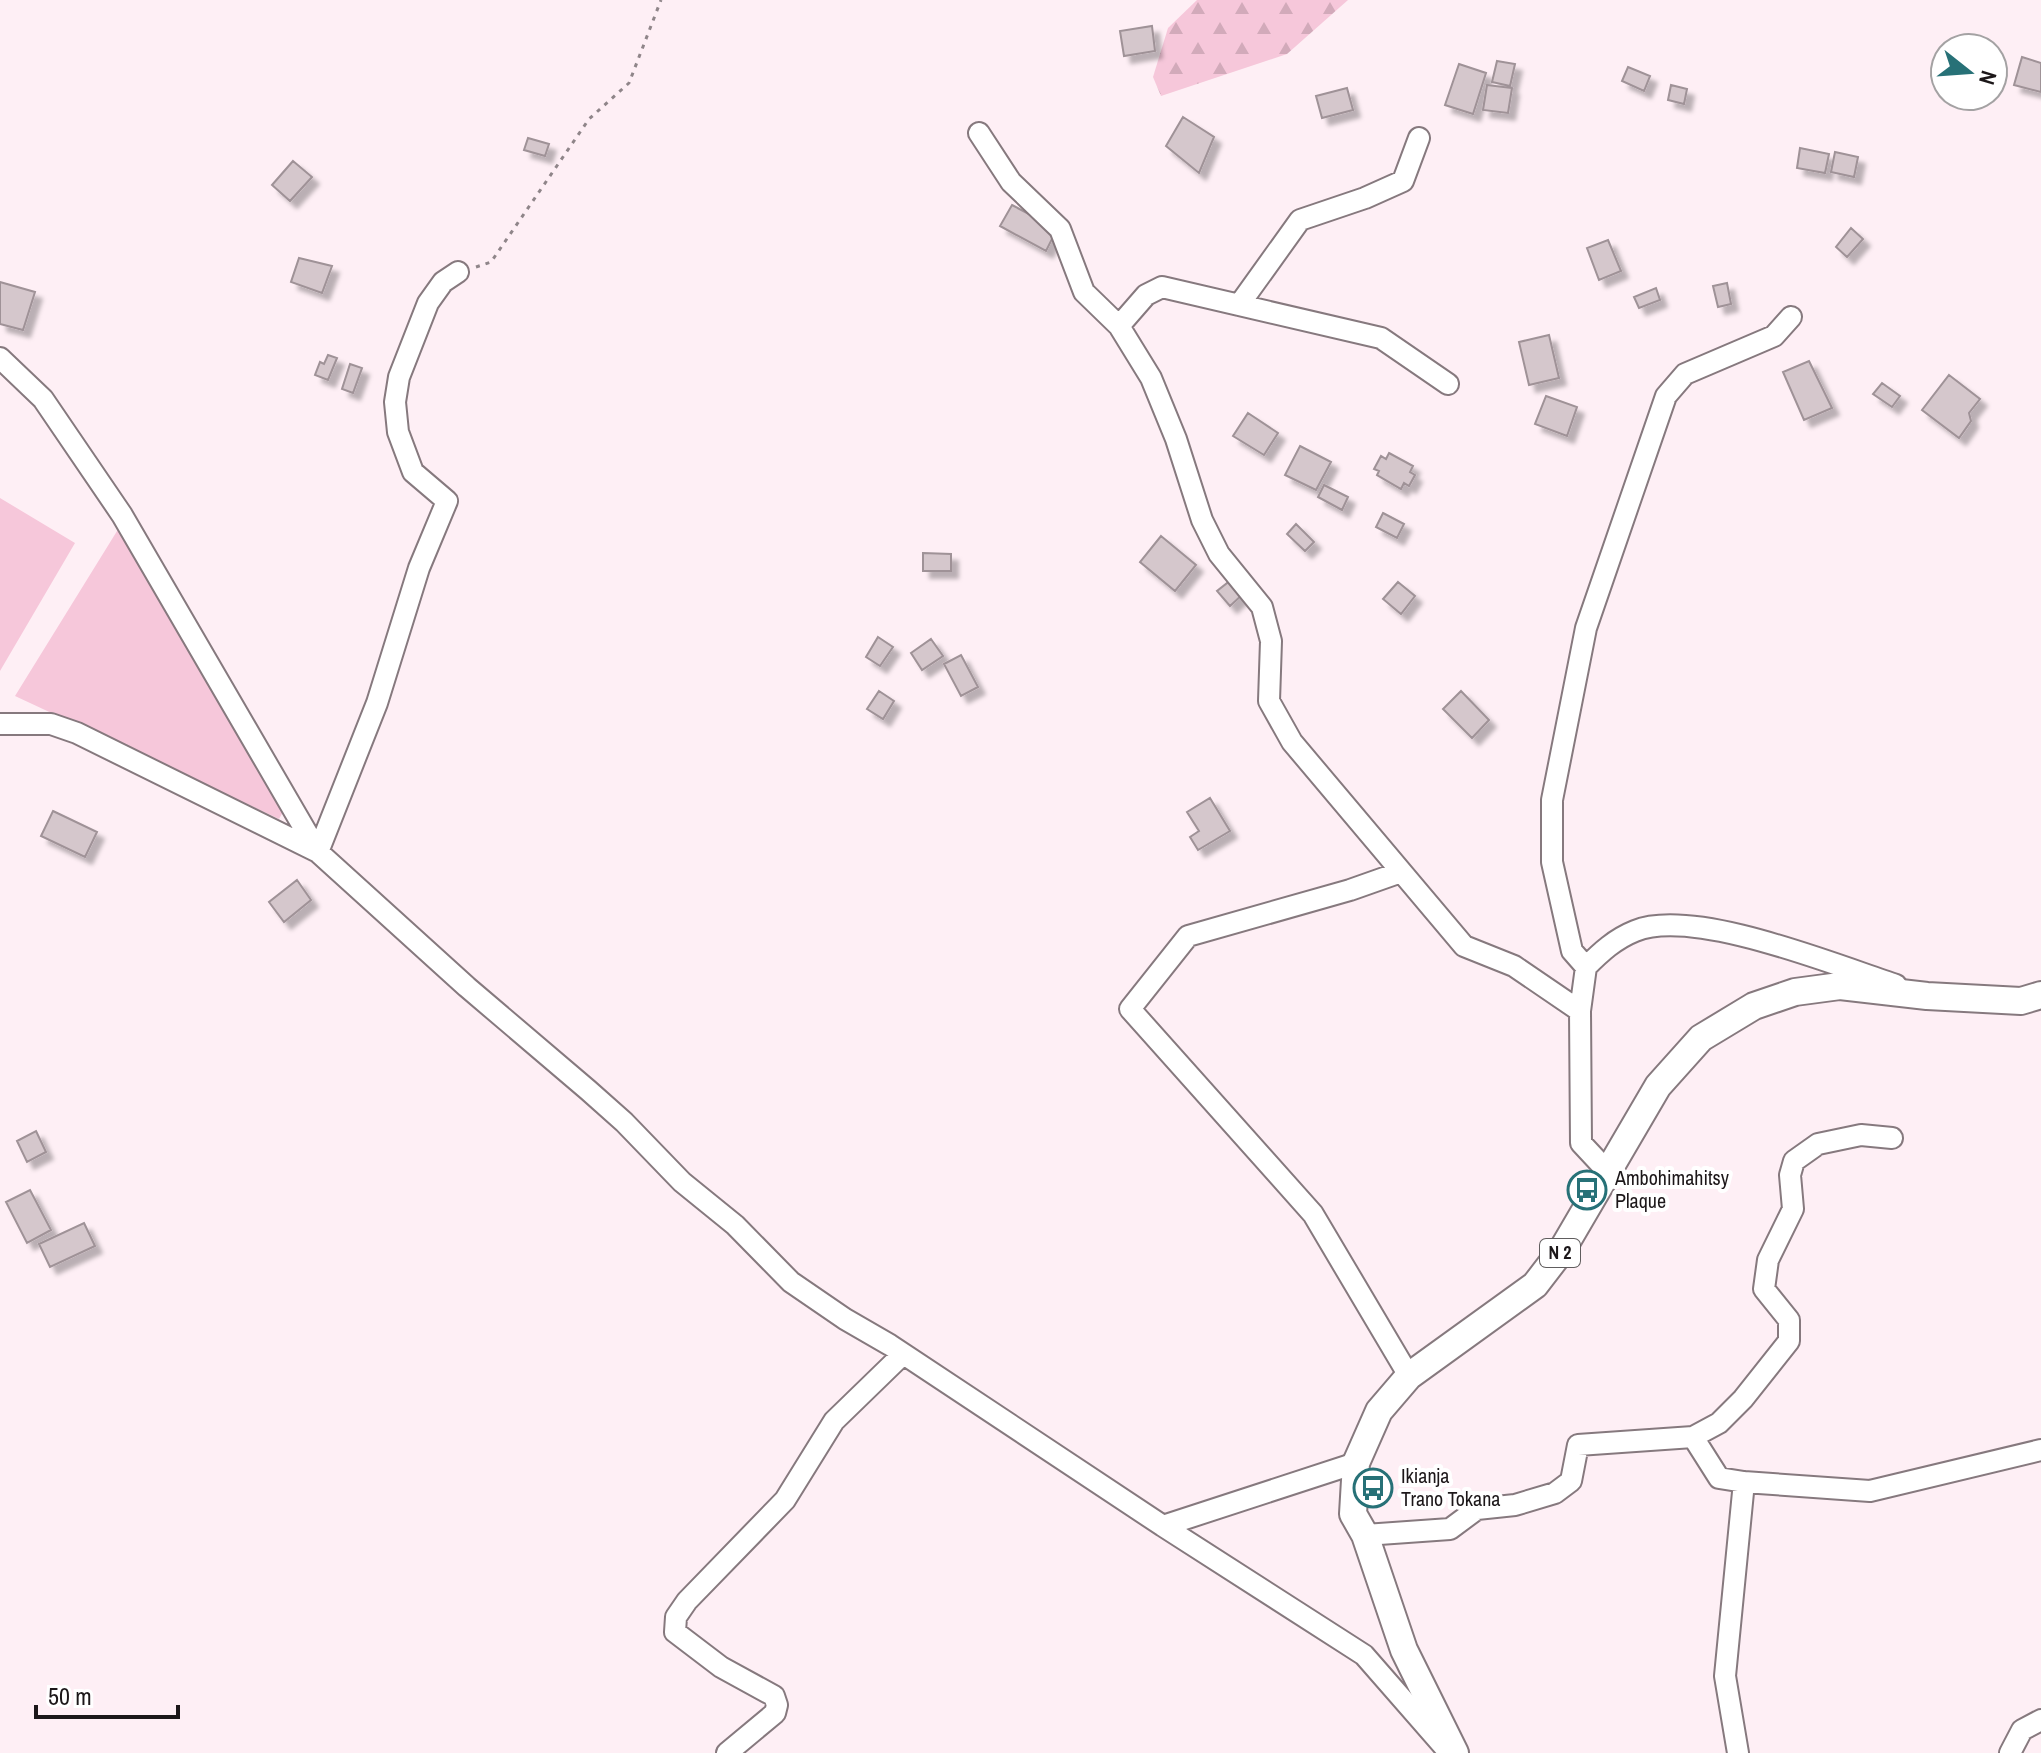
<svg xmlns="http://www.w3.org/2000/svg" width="2041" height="1753" font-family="'Archivo Narrow',sans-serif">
	<defs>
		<pattern id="forest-firs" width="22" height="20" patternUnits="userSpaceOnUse" patternTransform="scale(2)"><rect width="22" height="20" fill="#f6c7da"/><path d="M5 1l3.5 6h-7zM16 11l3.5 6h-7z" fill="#d2aaba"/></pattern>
		<filter id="shadow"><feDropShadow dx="7" dy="7" stdDeviation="2" flood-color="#0004"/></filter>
	</defs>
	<rect width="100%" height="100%" fill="#feeff5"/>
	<!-- forest -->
	<path fill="url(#forest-firs)" d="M1197 0H1348L1287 54 1161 96 1153 77 1168 28Z"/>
	<!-- park -->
	<path fill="#f6c7da" d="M0 498 75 543 0 671Z
		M122 523 287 805 279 819 15 696Z"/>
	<!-- building -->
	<path fill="#d5c7cc" stroke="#9f9297" stroke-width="2" filter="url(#shadow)" d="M1152 26 1155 51 1124 56 1120 31Z
		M2022 57 2041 63V92L2014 85Z
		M1497 61 1515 64 1510 86 1492 82Z
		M1459 64 1486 73 1473 114 1445 105Z
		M1628 67 1650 76 1644 91 1622 81Z
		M1487 85 1512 88 1508 113 1483 110Z
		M1671 85 1687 89 1684 104 1668 100Z
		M1347 88 1353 110 1322 118 1316 96Z
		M1183 117 1214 137 1199 173 1166 146Z
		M528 138 549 144 545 156 524 150Z
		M1800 148 1829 154 1825 173 1797 168Z
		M1835 152 1858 157 1854 177 1831 172Z
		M293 161 312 177 290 201 272 185Z
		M1012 205 1057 229 1046 251 1000 226Z
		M1851 228 1863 239 1847 257 1836 247Z
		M1608 240 1621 271 1599 280 1587 248Z
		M299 258 332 266 322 293 291 282Z
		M0 282 35 292 23 330 0 324Z
		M1727 283 1731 304 1718 307 1713 286Z
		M1656 288 1660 300 1639 308 1634 297Z
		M1549 335 1559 378 1529 385 1519 342Z
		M328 355 337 358 328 380 315 375 320 362 324 364Z
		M1809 361 1832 408 1804 420 1783 372Z
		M350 364 362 368 353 393 342 389Z
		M1949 375 1980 399 1969 413 1971 421 1959 438 1922 410Z
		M1882 383 1900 396 1892 407 1873 394Z
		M1546 396 1577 407 1567 436 1535 424Z
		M1248 413 1278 433 1264 455 1233 436Z
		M1300 446 1331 462 1316 490 1285 475Z
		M1389 453 1413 466 1410 472 1415 475 1409 486 1404 483 1401 489 1377 475 1379 471 1374 469 1381 456 1386 459Z
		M1324 485 1348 497 1342 510 1318 497Z
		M1383 513 1404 524 1397 538 1376 527Z
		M1296 524 1314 542 1305 551 1287 534Z
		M1161 536 1196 565 1175 591 1140 562Z
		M923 553 951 554V571H923Z
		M1231 580 1243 594 1230 606 1217 591Z
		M1398 582 1415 596 1401 614 1383 599Z
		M878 637 893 647 880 666 866 657Z
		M931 639 943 656 922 670 911 653Z
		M961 655 978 687 961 696 944 664Z
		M879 691 894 701 883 719 867 709Z
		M1461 691 1489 720 1472 738 1443 709Z
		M1210 798 1230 831 1198 850 1190 837 1199 831 1187 812Z
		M53 811 97 832 85 857 41 836Z
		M297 880 311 900 284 922 269 902Z
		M36 1131 46 1152 27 1162 17 1141Z
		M30 1190 51 1230 27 1243 6 1202Z
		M84 1223 95 1246 50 1267 39 1244Z"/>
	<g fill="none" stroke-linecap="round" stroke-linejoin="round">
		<!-- minor casing -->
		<g stroke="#86797e" stroke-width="24">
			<path id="minor" d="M979 133 1011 182 1060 229 1084 292 1119 326
				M1239 305 1300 220 1365 198 1403 181 1419 138
				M0 358 43 399 122 515 318 852
				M1448 384 1381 338 1162 287 1146 295 1119 326 1151 378 1176 439 1202 520 1219 554 1262 607 1271 641 1269 701 1292 742 1464 946 1514 966 1580 1011
				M0 724H51L77 733 318 852 467 987 588 1090 624 1122 682 1182 735 1225 791 1282 845 1319 890 1345 1163 1526 1356 1463
				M318 852 377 703 419 568 447 501 413 472 398 432 395 402 399 377 428 303 443 282 458 272
				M1401 872 1350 890 1188 936 1130 1009 1313 1214 1409 1376
				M1586 967C1601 952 1615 939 1635 931 1693 907 1835 965 1896 985
				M1608 1172 1581 1143 1580 1011 1586 967 1572 951 1552 862V800L1586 628 1666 396 1685 374 1774 336 1791 317
				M1693 1437 1719 1423 1743 1399 1789 1341V1320L1764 1289 1768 1260 1793 1209 1790 1175 1794 1161 1818 1144 1861 1135 1892 1138
				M1163 1526 1364 1655 1447 1750
				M1365 1535 1450 1529 1477 1509 1515 1505 1555 1493 1571 1481 1578 1445 1693 1437 1719 1478 1744 1482 1870 1491 2041 1450
				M727 1753 775 1713 777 1705 774 1696 721 1667 675 1632 676 1617 687 1601 785 1500 834 1421 903 1354
				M1738 1753 1725 1676 1744 1482
				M2010 1753 2022 1730 2041 1720"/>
		</g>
		<!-- major casing -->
		<g stroke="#86797e" stroke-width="30">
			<path id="major" d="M1455 1753 1404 1650 1365 1535 1353 1514 1356 1463 1379 1411 1409 1376 1535 1285 1562 1250 1658 1086 1701 1038 1754 1006 1795 992 1840 986 1927 996 2021 1001 2041 995"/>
		</g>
		<!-- path -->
		<path stroke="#8f8589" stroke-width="3" stroke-dasharray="4 6" stroke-linecap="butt" d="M476 267 491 262 589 119 629 83 661 0"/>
		<!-- minor -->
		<use href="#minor" stroke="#fff" stroke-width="20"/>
		<!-- major -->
		<use href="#major" stroke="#fff" stroke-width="26"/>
	</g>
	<!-- icons -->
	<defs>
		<g id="bus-ring" transform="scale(2)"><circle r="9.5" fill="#fff" stroke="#277177" stroke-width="1.5"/><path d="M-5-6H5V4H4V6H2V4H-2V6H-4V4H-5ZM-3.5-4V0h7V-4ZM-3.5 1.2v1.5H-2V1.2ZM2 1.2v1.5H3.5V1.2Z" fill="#277177"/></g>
	</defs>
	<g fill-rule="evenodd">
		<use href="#bus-ring" x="1587" y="1190"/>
		<use href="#bus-ring" x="1373" y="1488"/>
	</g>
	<g text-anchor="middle" stroke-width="8" stroke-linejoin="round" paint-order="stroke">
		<!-- shield labels -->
		<rect fill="#fff" stroke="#605d5e" stroke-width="2" x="1540" y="1239" width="40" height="28" rx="6"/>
		<g font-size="18" font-weight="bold" fill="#1c1719">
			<text x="1560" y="1259">N 2</text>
		</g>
		<!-- poi labels -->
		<g font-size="20" fill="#1c1719" stroke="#fff" text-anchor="start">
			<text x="1615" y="1185">Ambohimahitsy<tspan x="1615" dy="23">Plaque</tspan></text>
			<text x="1401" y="1483">Ikianja<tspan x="1401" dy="23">Trano Tokana</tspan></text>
		</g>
	</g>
	<!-- north arrow -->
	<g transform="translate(1969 72) rotate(107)"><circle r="38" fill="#ffffff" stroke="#a4a2a3" stroke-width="2"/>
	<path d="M0-6L14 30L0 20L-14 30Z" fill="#277177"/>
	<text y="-12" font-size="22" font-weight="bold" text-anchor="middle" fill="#1c1719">N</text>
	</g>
	<!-- scale -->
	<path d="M36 1705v12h142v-12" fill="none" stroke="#1c1719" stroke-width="4"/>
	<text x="48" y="1705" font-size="24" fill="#1c1719" stroke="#ffffff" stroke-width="6" paint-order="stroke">50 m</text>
</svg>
